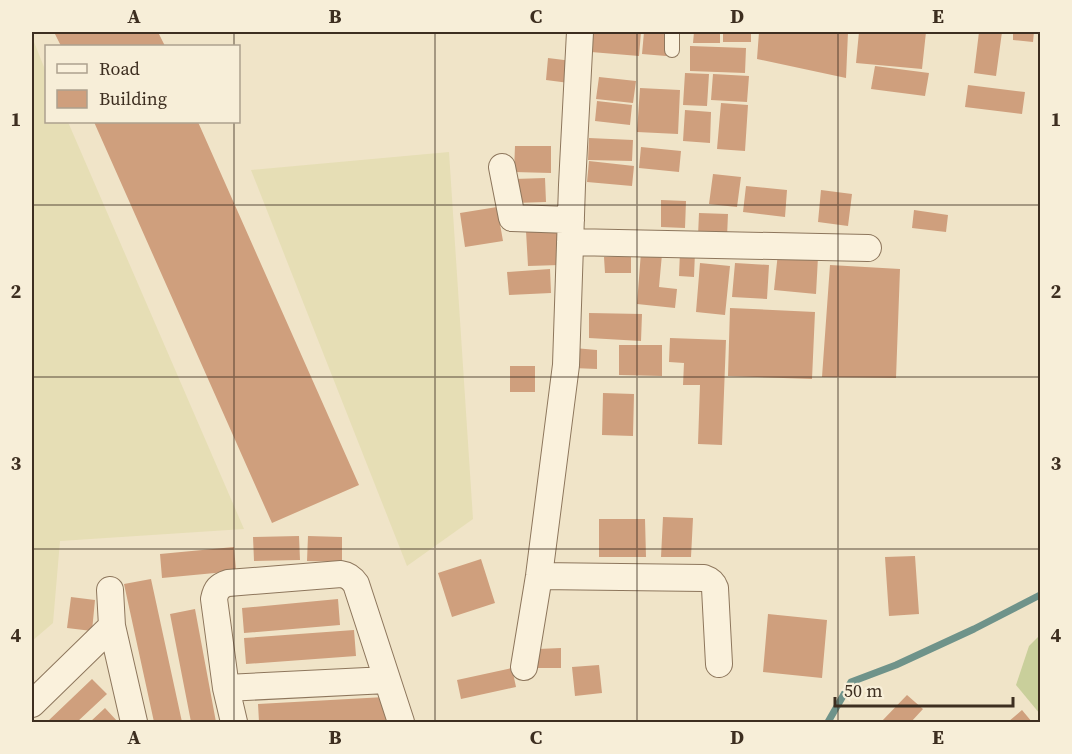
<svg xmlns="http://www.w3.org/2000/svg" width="1072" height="754" font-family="'Source Serif 4',serif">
	<rect width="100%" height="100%" fill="#f0e4c8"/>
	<!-- farmland -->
	<path fill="#e6deb5" d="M32 37 46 72V122H68L244 529 60 541 53 623 32 641Z
		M449 152 473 519 407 566 251 170Z"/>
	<!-- green -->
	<path fill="#c9cf9b" d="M1040 635V714L1016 685 1029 646Z"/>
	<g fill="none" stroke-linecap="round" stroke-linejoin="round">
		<!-- stream -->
		<path stroke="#6f938a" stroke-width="7" d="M828 722 851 682 896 665 974 629 1040 595"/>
	</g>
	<!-- building -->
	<path fill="#cf9f7d" d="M54 32H158L165 46H61Z
		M592 32H641L639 56 591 52Z
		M644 32H668L666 56 642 54Z
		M694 32H720V43H693Z
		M723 32H751V42H723Z
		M759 32H848L846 78 757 59Z
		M859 32H926L922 69 856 63Z
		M979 32H1002L996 76 974 73Z
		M1013 32H1034L1033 42 1013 40Z
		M690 46 746 48 745 73 690 71Z
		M548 58 572 61 569 83 546 80Z
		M875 66 929 73 925 96 871 89Z
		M685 73 709 74 707 106 683 105Z
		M713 74 749 76 747 102 711 100Z
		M599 77 636 81 633 103 596 99Z
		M968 85 1025 92 1022 114 965 107Z
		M640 88 680 90 678 134 637 132Z
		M597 101 632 105 630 125 595 121Z
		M721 103 748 105 745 151 717 149Z
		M685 110 711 112 710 143 683 141Z
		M94 122H198L359 485 272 523Z
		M589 138 633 140 632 161 588 160Z
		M515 146H551V173L514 172Z
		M641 147 681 151 679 172 639 168Z
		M589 161 634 166 632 186 587 182Z
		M713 174 741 177 737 207 709 204Z
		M545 178 546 202 515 203 514 179Z
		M746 186 787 190 785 217 743 212Z
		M821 190 852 194 848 226 818 222Z
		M661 200 686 201 685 228 661 227Z
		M497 207 503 241 465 247 460 213Z
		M914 210 948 215 946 232 912 228Z
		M699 213 728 214 727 237 698 236Z
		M559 229 560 265 528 266 526 231Z
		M641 252 662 254 659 287 677 289 675 308 637 304Z
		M680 252H695L694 277 679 276Z
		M778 253 818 257 816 294 774 290Z
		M631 256V273H605L604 257Z
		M700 263 730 266 725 315 696 312Z
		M735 263 769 265 767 299 732 297Z
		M830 265 900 269 896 378 822 377Z
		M550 269 551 293 509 295 507 272Z
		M730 308 815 312 812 379 728 376Z
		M589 313 642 314 641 341 589 338Z
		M670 338 726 340 722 445 698 444 700 385H683L684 363 669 362Z
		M619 345H662V376L619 375Z
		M574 348 597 350V369L573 368Z
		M510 366H535V392H510Z
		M603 393 634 394 633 436 602 435Z
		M663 517 693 518 691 557H661Z
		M599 519H645L646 557H599Z
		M299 536 300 560 254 561 253 537Z
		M308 536 342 537V562L307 561Z
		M234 547 236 571 162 578 160 554Z
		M915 556 919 614 889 616 885 557Z
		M481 559 495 603 452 617 438 573Z
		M151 579 182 722H154L124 584Z
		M71 597 95 600 92 631 67 628Z
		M338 599 340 625 244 633 242 608Z
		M195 609 216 722H191L170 614Z
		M768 614 827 620 822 678 763 672Z
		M354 630 356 656 246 664 244 638Z
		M561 648V668H538V649Z
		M599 665 602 693 575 696 572 667Z
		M512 668 516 687 461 699 457 680Z
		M92 679 107 694 77 722H47Z
		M907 695 923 709 911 722H881Z
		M385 697 386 722H259L258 704Z
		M105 708 118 722H90Z
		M1022 710 1032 722H1008Z"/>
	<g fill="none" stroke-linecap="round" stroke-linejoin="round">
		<!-- lane casing -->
		<g stroke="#8d765c" stroke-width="16">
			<path id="lane" d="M672 50V32"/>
		</g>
		<!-- street casing -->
		<g stroke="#8d765c" stroke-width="28">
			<path id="street" d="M502 167 512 218 571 220
				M570 242 868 248
				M539 576 704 578C710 580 713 582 715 588L719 664
				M110 590 112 626
				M524 667 539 576 566 365 572 185 580 32
				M226 688 387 680
				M32 704 112 626 134 722
				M234 722 226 688 214 599C216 589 219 586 228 583L341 574C348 575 352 578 356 584L401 722"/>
		</g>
		<!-- lane -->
		<use href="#lane" stroke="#faf1dc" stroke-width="14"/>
		<!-- street -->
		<use href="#street" stroke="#faf1dc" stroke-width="26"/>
	</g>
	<!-- grid -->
	<path fill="none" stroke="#3d2e20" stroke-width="1.5" stroke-opacity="0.55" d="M234 32V46M435 32V722M637 32V722M838 32V722M234 122V722M32 205H1040M32 377H1040M32 549H1040"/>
	<!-- border -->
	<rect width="1072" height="754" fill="none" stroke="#f7eed8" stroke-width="66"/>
	<!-- legend -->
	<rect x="45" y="45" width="195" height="78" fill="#f7eed8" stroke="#ada18e" stroke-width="1.5"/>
	<rect x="57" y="64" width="30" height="9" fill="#faf1dc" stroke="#ada18e" stroke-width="1.5"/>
	<text x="99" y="75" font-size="18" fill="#3d2e20">Road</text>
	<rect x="57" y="90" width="30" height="18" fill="#cf9f7d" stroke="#ada18e" stroke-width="1.5"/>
	<text x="99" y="105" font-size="18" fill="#3d2e20">Building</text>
	<!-- scale -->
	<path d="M835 697v9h178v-9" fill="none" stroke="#3d2e20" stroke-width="3"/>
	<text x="844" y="697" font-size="18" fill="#3d2e20" stroke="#f7eed8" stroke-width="4.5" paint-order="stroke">50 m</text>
	<rect x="33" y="33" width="1006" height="688" fill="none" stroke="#3d2e20" stroke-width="2"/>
	<g font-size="20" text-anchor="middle" font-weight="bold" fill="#3d2e20">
		<text x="134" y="23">A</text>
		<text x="335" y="23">B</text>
		<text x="536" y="23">C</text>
		<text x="737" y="23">D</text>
		<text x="938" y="23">E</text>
		<text x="16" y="126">1</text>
		<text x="1056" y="126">1</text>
		<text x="16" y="298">2</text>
		<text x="1056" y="298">2</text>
		<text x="16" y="470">3</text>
		<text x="1056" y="470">3</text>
		<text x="16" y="642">4</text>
		<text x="1056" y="642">4</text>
		<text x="134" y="744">A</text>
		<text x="335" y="744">B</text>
		<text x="536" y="744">C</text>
		<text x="737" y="744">D</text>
		<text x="938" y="744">E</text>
	</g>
</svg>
